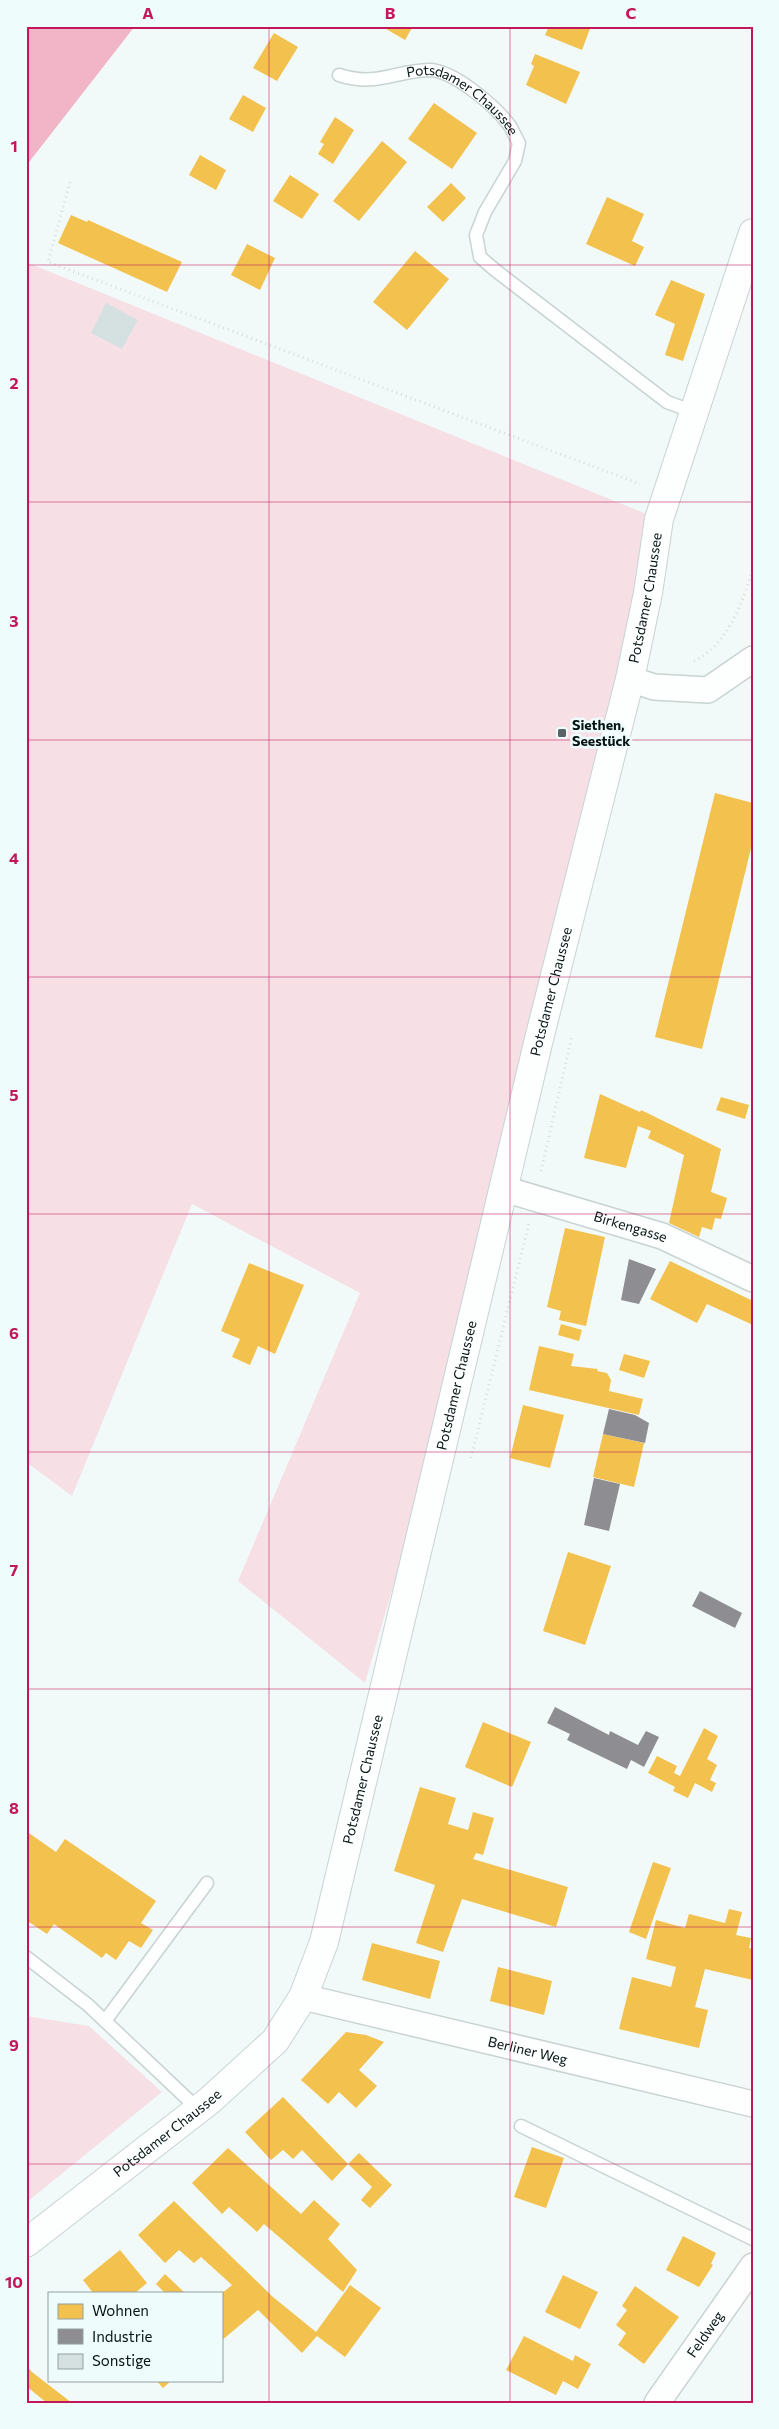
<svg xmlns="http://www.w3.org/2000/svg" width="779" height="2429" font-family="Commissioner,sans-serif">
	<rect width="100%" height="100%" fill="#f2faf9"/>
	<!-- green -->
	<path fill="#f6e0e6" d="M26 262 659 519 482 1280 365 1683 238 1581 360 1293 192 1204 72 1496 26 1462Z
		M26 2016 89 2026 162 2092 26 2203Z"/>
	<!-- water -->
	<path fill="#f1b5c7" d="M26 26H135L26 166Z"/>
	<!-- homes -->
	<path fill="#f2c14e" d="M381 26H413L405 40Z
		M549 26H591L582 50 545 35Z
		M274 33 298 47 277 81 253 68Z
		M535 54 580 72 566 104 526 85 534 66 531 64Z
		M243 95 266 108 253 132 229 119Z
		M434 103 477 133 452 169 408 139Z
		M335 117 354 130 333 164 318 154 324 144 320 142Z
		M382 141 407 162 359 221 333 201Z
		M200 155 226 170 216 190 189 175Z
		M290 175 319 194 302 219 273 201Z
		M451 183 466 198 443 222 427 207Z
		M607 197 644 214 632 241 644 247 635 266 586 244Z
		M71 215 87 222 88 220 182 262 167 292 58 243Z
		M247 244 275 258 260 290 231 275Z
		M415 251 449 279 407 330 373 302Z
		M671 280 705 294 683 361 665 355 675 324 655 315Z
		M715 793 753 803V840L702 1049 655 1037Z
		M600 1094 640 1112 641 1110 721 1149 711 1192 727 1198 721 1219 715 1218 712 1230 702 1227 699 1237 669 1223 684 1155 648 1138 651 1131 638 1126 626 1168 584 1158Z
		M721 1097 749 1105 745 1119 716 1110Z
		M565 1228 605 1237 586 1326 559 1320 561 1311 547 1307Z
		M670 1261 753 1301V1325L707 1304 697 1323 650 1299Z
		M249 1263 304 1285 275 1354 258 1346 250 1365 232 1357 240 1339 221 1331Z
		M561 1324 582 1330 579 1341 558 1335Z
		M539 1346 574 1354 571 1366 598 1369 597 1371 607 1373 611 1380 609 1391 643 1399 639 1415 529 1390Z
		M624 1354 650 1361 644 1378 619 1370Z
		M523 1405 564 1415 550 1468 510 1458Z
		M603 1434 644 1443 634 1487 593 1477Z
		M568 1552 611 1566 585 1645 543 1631Z
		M483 1722 531 1742 512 1787 465 1767Z
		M704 1728 718 1736 707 1759 717 1765 710 1780 716 1783 712 1792 695 1783 688 1798 673 1791 675 1787 648 1773 657 1756 677 1766 674 1773 680 1776Z
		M420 1787 456 1798 448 1824 468 1830 473 1812 494 1818 483 1855 476 1853 473 1859 568 1887 556 1927 462 1899 443 1952 416 1943 435 1885 394 1871Z
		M26 1831 56 1852 65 1839 156 1901 141 1923 153 1930 141 1948 129 1941 116 1960 106 1953 102 1958 54 1924 47 1934 26 1920Z
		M653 1862 671 1868 646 1939 629 1932Z
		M729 1909 742 1912 736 1935 751 1938 749 1948 753 1949V1980L705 1969 695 2007 708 2010 699 2048 619 2029 632 1977 671 1987 676 1967 646 1959 656 1920 685 1928 689 1914 725 1923Z
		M372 1943 440 1961 430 1999 362 1980Z
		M498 1967 552 1981 544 2015 490 2001Z
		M346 2032 366 2035 384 2042 359 2070 377 2086 356 2108 339 2092 328 2104 301 2080Z
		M283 2097 348 2164 332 2181 302 2150 293 2159 283 2150 271 2160 245 2132Z
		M532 2147 564 2158 546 2208 514 2197Z
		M228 2148 301 2214 314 2200 340 2224 328 2239 357 2270 343 2292 264 2224 257 2232 229 2207 222 2214 192 2183Z
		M359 2153 392 2185 370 2208 361 2200 372 2187 348 2164Z
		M174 2201 273 2297 316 2332 350 2285 381 2308 345 2357 317 2336 302 2353 258 2310 221 2341V2294L232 2285 201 2257 194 2263 179 2250 165 2263 138 2235Z
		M683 2236 716 2253 711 2264 713 2265 699 2287 666 2270Z
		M120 2250 147 2283 135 2293H93L83 2280Z
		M165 2274 185 2293H165L156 2284Z
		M563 2275 598 2292 580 2329 545 2312Z
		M635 2286 679 2317 644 2364 618 2345 626 2333 616 2325 627 2310 622 2306Z
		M524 2336 573 2361 575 2355 591 2364 578 2389 563 2381 556 2395 506 2370Z
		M26 2365 32 2372 72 2403H47L26 2386Z
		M156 2380H172L163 2388Z"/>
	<!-- industry -->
	<path fill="#8d8d92" d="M629 1259 656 1269 639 1304 621 1300Z
		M609 1409 635 1415 649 1423 645 1443 603 1434Z
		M594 1478 620 1484 609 1531 584 1525Z
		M700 1591 742 1613 735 1628 692 1606Z
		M555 1707 609 1735 610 1731 638 1745 646 1731 659 1737 644 1767 631 1760 627 1769 567 1740 570 1734 547 1723Z"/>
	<!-- building -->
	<path fill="#d5e1e0" d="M106 303 138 320 122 349 91 333Z"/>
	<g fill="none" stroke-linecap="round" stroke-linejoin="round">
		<!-- lane casing -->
		<g stroke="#c8d3d2" stroke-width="15">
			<g id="lane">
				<path id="s1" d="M339 75C376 87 394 71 429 70 454 70 496 107 510 126 513 131 516 138 519 143L515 161 485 212 476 235 480 257 495 270 667 402 694 412"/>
				<path d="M26 1957 88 2005 198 2109"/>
				<path d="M105 2021 207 1883"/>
				<path d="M521 2126 753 2239"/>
			</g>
		</g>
		<!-- street casing -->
		<g stroke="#c8d3d2" stroke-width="28">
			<g id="street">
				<path d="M630 679 654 687 708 690 753 659"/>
				<path id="s2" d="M504 1189 662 1236 753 1279"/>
				<path id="s3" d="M303 1997 753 2104"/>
				<path id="s4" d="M657 2403 753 2266"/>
			</g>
		</g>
		<!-- secondary casing -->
		<g stroke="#c8d3d2" stroke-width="30">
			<g id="secondary">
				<path id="s5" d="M26 2243 209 2101 275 2041 303 1997 324 1942 539 1039 630 679 648 593 659 519 753 233"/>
			</g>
		</g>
		<!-- path -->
		<path stroke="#d9dcdc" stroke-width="3" stroke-dasharray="1 4" stroke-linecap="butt" d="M70 182 48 262 640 484
			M694 661C728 645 742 603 753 569
			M541 1171 572 1036
			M471 1458 529 1223"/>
		<!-- lane -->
		<use href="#lane" stroke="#fdfefe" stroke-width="12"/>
		<!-- street -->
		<use href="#street" stroke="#fdfefe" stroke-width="25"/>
		<!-- secondary -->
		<use href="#secondary" stroke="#fdfefe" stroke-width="28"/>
	</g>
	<!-- grid -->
	<path fill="none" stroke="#c2185b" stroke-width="1" stroke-opacity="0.55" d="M269 26V2403M510 26V2403M26 265H753M26 502H753M26 740H753M26 977H753M26 1214H753M26 1452H753M26 1689H753M26 1927H753M26 2164H753"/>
	<!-- markers -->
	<rect fill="#596564" stroke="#eefdfc" stroke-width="2" x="557" y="728" width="10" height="10" rx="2.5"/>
	<g text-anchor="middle" stroke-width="5" stroke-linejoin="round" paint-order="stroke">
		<!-- street labels -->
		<g font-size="14" fill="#071514" stroke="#eefdfc">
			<text dy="5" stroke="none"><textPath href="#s1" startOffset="135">Potsdamer Chaussee</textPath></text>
			<text dy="5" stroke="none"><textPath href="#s5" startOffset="1814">Potsdamer Chaussee</textPath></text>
			<text dy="5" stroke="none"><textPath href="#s5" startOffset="1409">Potsdamer Chaussee</textPath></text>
			<text dy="5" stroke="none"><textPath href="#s2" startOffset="132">Birkengasse</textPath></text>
			<text dy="5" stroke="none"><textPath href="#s5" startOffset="1004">Potsdamer Chaussee</textPath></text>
			<text dy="5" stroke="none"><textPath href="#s5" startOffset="599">Potsdamer Chaussee</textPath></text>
			<text dy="5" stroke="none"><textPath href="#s3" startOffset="231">Berliner Weg</textPath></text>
			<text dy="5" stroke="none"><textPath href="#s5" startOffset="179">Potsdamer Chaussee</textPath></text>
			<text dy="5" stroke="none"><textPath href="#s4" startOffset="84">Feldweg</textPath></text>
		</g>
		<!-- poi labels -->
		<g font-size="14" font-weight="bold" fill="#071514" stroke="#eefdfc" text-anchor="start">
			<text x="572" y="730">Siethen,<tspan x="572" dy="16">Seestück</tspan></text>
		</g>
	</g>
	<!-- border -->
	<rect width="779" height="2429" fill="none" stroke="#eefdfc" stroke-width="55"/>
	<!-- legend -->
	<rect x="48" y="2292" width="175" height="90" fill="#eefdfc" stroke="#92a09f"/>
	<rect x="58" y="2304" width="25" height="15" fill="#f2c14e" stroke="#92a09f"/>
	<text x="92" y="2316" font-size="15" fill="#071514">Wohnen</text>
	<rect x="58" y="2329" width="25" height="15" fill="#8d8d92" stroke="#92a09f"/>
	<text x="92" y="2342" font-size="15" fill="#071514">Industrie</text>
	<rect x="58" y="2354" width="25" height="15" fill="#d5e1e0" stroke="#92a09f"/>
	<text x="92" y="2366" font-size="15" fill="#071514">Sonstige</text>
	<rect x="28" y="28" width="724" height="2374" fill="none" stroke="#c2185b" stroke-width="2"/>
	<g font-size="16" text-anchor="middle" font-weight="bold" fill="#c2185b">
		<text x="148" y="19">A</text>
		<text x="390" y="19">B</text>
		<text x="631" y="19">C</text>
		<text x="14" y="152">1</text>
		<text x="14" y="389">2</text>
		<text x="14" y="627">3</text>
		<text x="14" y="864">4</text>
		<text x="14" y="1101">5</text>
		<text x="14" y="1339">6</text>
		<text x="14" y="1576">7</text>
		<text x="14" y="1814">8</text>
		<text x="14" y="2051">9</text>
		<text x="14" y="2288">10</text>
	</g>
</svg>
